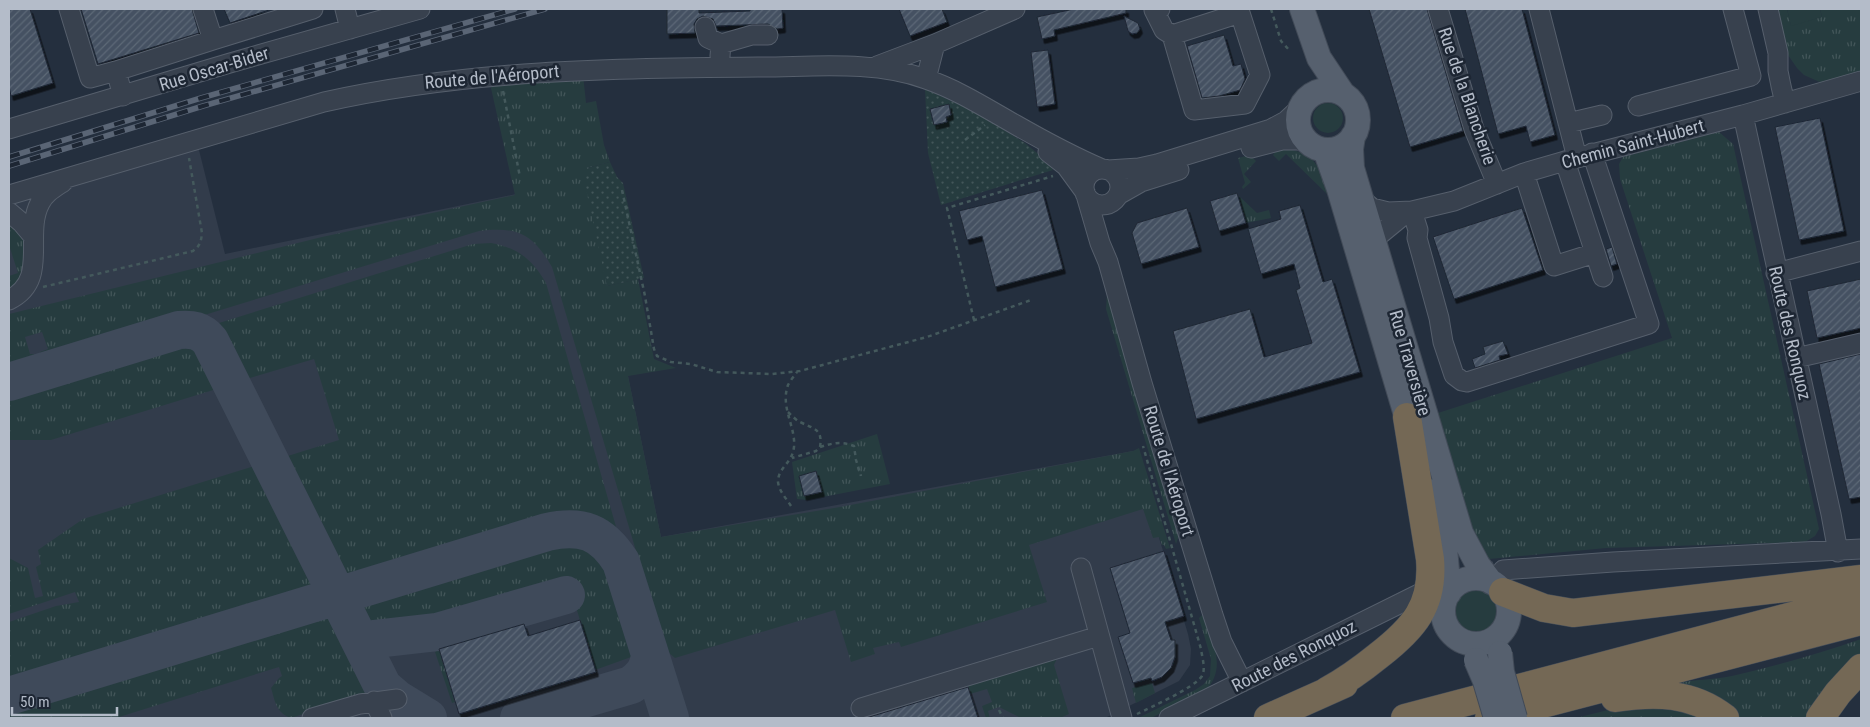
<svg xmlns="http://www.w3.org/2000/svg" width="1870" height="727" font-family="'Roboto Condensed',sans-serif">
	<defs>
		<pattern id="grass-tufts" width="24" height="20" patternUnits="userSpaceOnUse" patternTransform="scale(1.25)"><rect width="24" height="20" fill="#263c3f"/><path d="M3 7l-1-3M5 7V3M7 7l1-3M15 17l-1-3M17 17v-4M19 17l1-3" fill="none" stroke="#435659"/></pattern>
		<pattern id="garden-dots" width="8" height="8" patternUnits="userSpaceOnUse" patternTransform="scale(1.25)"><rect width="8" height="8" fill="#263c3f"/><path d="M2 2h.1M6 6h.1" fill="none" stroke="#435659" stroke-width="1.8" stroke-linecap="round"/></pattern>
		<pattern id="building-hatch" width="6" height="6" patternUnits="userSpaceOnUse" patternTransform="scale(1.25)"><rect width="6" height="6" fill="#455162"/><path d="M-1 1l2-2M0 6l6-6M5 7l2-2" fill="none" stroke="#5d6877"/></pattern>
		<filter id="shadow"><feDropShadow dx="2.5" dy="4.5" stdDeviation="0" flood-color="#0009"/></filter>
	</defs>
	<rect width="100%" height="100%" fill="#242f3e"/>
	<!-- airport -->
	<path fill="#323c4b" d="M194 130 225 254 584 180 628 376 661 537 1133 451 1188 634 1191 649 1190 665 1179 681 1105 718H9V188Z"/>
	<!-- grass -->
	<path fill="url(#grass-tufts)" d="M1776 9H1787L1791 25 1822 17 1820 9H1861V74L1822 83 1804 75 1797 68 1788 55Z
		M583 75 586 103 596 101 604 145 610 162 587 168 607 286 638 279 654 359 676 368 628 376 661 537 840 507 1133 451 1139 448 1170 548 1166 549 1164 545H1162L1159 537 1153 538 1143 509 1029 545 1047 602 901 647 899 642 873 648 875 654 851 662 835 610 675 658 669 653 636 551 552 267C533 234 517 226 479 231L44 364 40 352 48 349 42 332 25 337 30 354H34L38 366 9 375V314L322 237 515 195 491 88 493 84Z
		M1719 132 1733 144 1819 529 1815 536 1805 542 1606 548 1489 559 1476 540 1438 413 1672 338 1620 179 1619 164 1623 157Z
		M1287 149C1315 153 1321 168 1327 194L1286 154 1279 161 1273 155 1276 151Z
		M1250 155 1256 161 1244 174 1251 182 1243 189 1242 187 1245 183 1238 158Z
		M1239 196 1257 213 1269 210 1271 218 1246 223Z
		M9 219 26 237 28 269 9 293V276L18 273 9 245Z
		M491 243C518 248 532 259 546 283L617 530C603 519 589 513 571 514L339 585 278 459 339 440 314 359 243 380C228 364 223 342 206 327L473 244Z
		M1107 294 1109 295 1179 535 1176 544 1106 309Z
		M187 336C208 340 215 363 224 380L223 387 51 440H9V388L177 337Z
		M877 434 890 484 807 500 797 499 792 462Z
		M264 463 267 466 325 581 324 588 30 680 9 679V622L56 606 79 602 75 592 9 614V558L28 568 35 598 43 596 36 567 41 564 38 550 83 519Z
		M554 542 582 545 592 550 606 566 634 656 595 670 569 584 436 623C420 630 379 638 362 632L351 607 352 602Z
		M334 608 339 612 379 694 371 692 291 718C276 713 275 701 271 688L279 678 282 676 279 667 116 718H9V704Z
		M1202 615 1205 618C1213 644 1227 669 1205 691L1151 718H1138L1195 690 1204 684 1210 676 1211 659 1199 618Z
		M1861 639V660L1811 718H1736L1675 684C1694 679 1713 680 1732 676 1775 666 1819 654 1861 639Z
		M439 649 455 702 452 703 435 652Z
		M1059 654 1054 665 1069 714 1060 718H1021L999 707 988 711 990 718H986L982 706 992 702 987 689 970 694 967 682Z
		M1152 683 1155 693 1136 703 1132 688Z
		M1671 704 1706 718H1576L1620 707Z"/>
	<!-- park -->
	<path fill="#263c3f" d="M1787 9H1820L1822 17 1791 26Z
		M1313 118a15 15 0 1 1 30 0a15 15 0 1 1-30 0Z
		M1454 611a22 22 0 1 1 44 0a22 22 0 1 1-44 0Z"/>
	<!-- garden -->
	<path fill="url(#garden-dots)" d="M925 89 975 112 1025 143 1048 162 1053 170 941 205 928 153Z
		M610 162 617 177 623 183 644 278 607 286 584 180 587 168Z"/>
	<g fill="none" stroke-linecap="round" stroke-linejoin="round">
		<!-- taxiway -->
		<path stroke="#3f4a5a" stroke-width="38" d="M9 382 179 330C192 329 201 330 210 341L383 687 397 699 428 718
			M356 633 361 638 366 640 437 632 566 595
			M9 696 547 532C582 524 602 532 621 562L670 718
			M519 718 631 685C643 676 648 670 650 655"/>
	</g>
	<!-- building -->
	<path fill="url(#building-hatch)" stroke="#1f2835" filter="url(#shadow)" d="M9 9H30L53 83 11 96 9 86Z
		M81 9H192L199 33 98 64Z
		M224 9H272L230 23Z
		M667 9H699V13L750 11V9H782L783 28 777 29 768 24 716 26 713 19 703 16 697 19 694 24 695 33 667 34Z
		M899 9H942L947 22 910 36Z
		M1074 9H1126V13L1054 30 1055 36 1042 39 1037 17Z
		M1369 9H1427L1463 131 1410 147Z
		M1465 9H1522L1555 135 1530 142 1526 126 1498 134Z
		M1124 16 1138 23 1140 29 1137 33 1132 34 1128 31Z
		M1224 35 1233 66 1241 64 1245 79 1240 90 1219 96 1202 98 1187 46Z
		M1048 50 1055 104 1037 107 1031 52Z
		M949 104 951 115 946 117 947 122 934 125 930 109Z
		M1820 118 1844 231 1799 240 1775 127Z
		M1042 190 1063 269 995 287 982 236 967 240 959 211Z
		M1237 193 1246 223 1219 231 1210 201Z
		M1300 205 1323 282 1332 279 1360 372 1196 419 1173 331 1250 309 1264 357 1312 343 1296 290 1300 288 1294 264 1261 274 1248 229 1281 219 1279 211Z
		M1187 208 1199 247 1141 264 1132 233 1137 223Z
		M1522 208 1543 270 1454 299 1433 237Z
		M1612 247 1617 264 1611 266 1606 249Z
		M1861 279V328L1817 338 1807 291Z
		M1503 341 1508 354 1499 356 1500 360 1475 368 1472 359 1485 354 1483 347Z
		M1861 354V497L1849 499 1819 364Z
		M816 471 822 492 804 496 799 476Z
		M1164 551 1184 616 1165 622 1171 640H1175V657L1171 668 1162 677 1152 681 1151 678 1133 683 1118 637 1130 633 1110 568Z
		M580 620 596 672 459 714 439 649 524 624 528 636Z
		M968 687 978 718H866Z"/>
	<g fill="none" stroke-linecap="round" stroke-linejoin="round">
		<!-- minor-tunnel -->
		<path stroke="#3a4453" stroke-width="19" stroke-dasharray="19 9" stroke-linecap="butt" d="M1437 587 1476 573 1494 571"/>
		<!-- minor casing -->
		<g stroke="#565f6c" stroke-width="21">
			<path id="minor" d="M69 9 90 78 116 71 123 96
				M345 9 350 29
				M1160 9 1154 10 1164 30 1172 35
				M1438 9 1474 129 1497 184
				M1539 9 1577 158
				M1768 9 1778 53V71L1781 86 1785 103
				M1240 13 1260 75 1245 104 1194 110 1172 35Z
				M705 27 708 38 721 44 720 56
				M213 40 313 9
				M721 44 752 35H768
				M877 66 935 44
				M116 71 213 40 203 9
				M926 79 935 44 1015 9
				M1638 106 1751 76 1733 9
				M1743 115 1831 514 1838 552
				M1568 123 1602 115
				M9 129 230 63 420 9
				M1251 148 1282 140H1306
				M1048 152 1066 166 1085 192
				M1565 161 1603 277
				M1084 187a18 18 0 1 1 36 0a18 18 0 1 1-36 0Z
				M1108 170 1139 168 1157 164 1271 129 1286 121 1300 108
				M1524 173 1554 266 1595 253
				M9 195 324 102C467 70 612 68 758 67 813 67 873 60 926 79 958 90 986 108 1016 125 1044 141 1072 156 1102 169
				M1086 195 1100 243 1108 262 1142 383 1213 615 1222 642 1242 682
				M1118 195 1141 182 1179 170
				M1361 199 1372 208 1388 212 1412 211 1454 201 1524 173 1565 161 1743 115 1861 81
				M1412 211 1418 230 1417 238 1439 318 1443 342 1454 375 1462 381 1467 382 1649 324 1592 153
				M9 212 22 223 33 236
				M1373 240 1406 213
				M1776 273 1861 251
				M9 300C50 280 23 235 40 203 45 193 54 188 63 182
				M1796 358 1861 343
				M1081 568 1122 718
				M1503 570 1613 562 1861 549
				M374 701 382 718
				M861 708 1099 636
				M312 718 360 704 397 699
				M1169 718 1419 594"/>
		</g>
		<!-- major casing -->
		<g stroke="#414a57" stroke-width="26">
			<path id="major" d="M1302 9 1319 58 1343 94
				M1298 120a30 30 0 1 1 60 0a30 30 0 1 1-60 0Z
				M1353 136 1351 149 1352 168 1461 533 1478 565 1491 582
				M1325 150 1339 189 1412 435
				M1429 491 1445 548 1449 593
				M1443 611a33 33 0 1 1 66 0a33 33 0 1 1-66 0Z"/>
		</g>
		<!-- highway casing -->
		<g stroke="#434c59" stroke-width="29">
			<path id="highway" d="M1503 592 1544 608 1573 613 1861 579
				M1327 691C1345 681 1362 669 1378 656 1413 629 1434 606 1430 559L1407 417
				M1615 698C1655 692 1692 692 1725 718
				M1268 718 1344 684
				M1405 718 1861 598
				M1489 718 1861 621
				M1820 718 1838 693 1861 668"/>
		</g>
		<!-- path -->
		<path stroke="#44595c" stroke-width="2.5" stroke-dasharray="4 4" stroke-linecap="butt" d="M1271 9 1281 41 1290 51
			M503 91 520 177
			M965 140 985 125
			M622 190 645 296 654 349 657 356 671 362 691 364 717 372 772 374 800 371 927 337 1031 300
			M43 287 193 251C200 246 201 242 202 233L189 158
			M974 320 947 208 1053 176
			M788 412C792 416 796 420 800 422 814 429 823 429 820 447L816 451 792 458
			M820 447C833 443 841 441 854 446L856 460 861 476
			M791 506C786 498 779 491 778 482 778 467 792 464 794 447 796 427 780 407 788 385 790 381 794 376 797 372
			M999 710 1003 718
			M1137 714C1151 707 1194 688 1202 676 1206 669 1202 657 1201 649L1143 446"/>
		<!-- minor -->
		<use href="#minor" stroke="#38414e" stroke-width="19"/>
		<!-- major -->
		<use href="#major" stroke="#56606e" stroke-width="24"/>
		<!-- highway -->
		<use href="#highway" stroke="#746855" stroke-width="28"/>
		<!-- rail casing -->
		<g stroke="#5a6575" stroke-width="5.5">
			<path id="rail" d="M9 157 201 98 515 9
				M9 166 203 106 545 9"/>
		</g>
		<!-- rail -->
		<use href="#rail" stroke="#1d2633" stroke-width="4" stroke-dasharray="11" stroke-linecap="butt"/>
		<!-- major-bridge casing -->
		<g stroke="#414a57" stroke-width="26" stroke-linecap="butt">
			<path id="major-bridge" d="M1500 653 1502 672 1515 718
				M1476 660 1485 681 1496 718"/>
		</g>
		<!-- major-bridge -->
		<use href="#major-bridge" stroke="#56606e" stroke-width="24"/>
	</g>
	<g text-anchor="middle" stroke-width="5" stroke-linejoin="round" paint-order="stroke">
		<!-- street labels -->
		<g font-size="18" fill="#b4bcc9" stroke="#1d2633">
			<text transform="translate(214 69) rotate(-17)" y="6">Rue Oscar-Bider</text>
			<text transform="translate(492 77) rotate(-5)" y="6">Route de l'Aéroport</text>
			<text transform="translate(1467 96) rotate(71)" y="6">Rue de la Blancherie</text>
			<text transform="translate(1633 144) rotate(-15)" y="6">Chemin Saint-Hubert</text>
			<text transform="translate(1790 333) rotate(77)" y="6">Route des Ronquoz</text>
			<text transform="translate(1410 363) rotate(74)" y="6">Rue Traversière</text>
			<text transform="translate(1169 471) rotate(73)" y="6">Route de l'Aéroport</text>
			<text transform="translate(1294 656) rotate(-27)" y="6">Route des Ronquoz</text>
		</g>
	</g>
	<!-- border -->
	<rect width="1870" height="727" fill="none" stroke="#b4bcc9" stroke-width="20"/>
	<!-- scale -->
	<path d="M12 707v8h105v-8" fill="none" stroke="#b4bcc9" stroke-width="2.5"/>
	<text x="20" y="707" font-size="15" fill="#b4bcc9" stroke="#1d2633" stroke-width="4" paint-order="stroke">50 m</text>
</svg>
